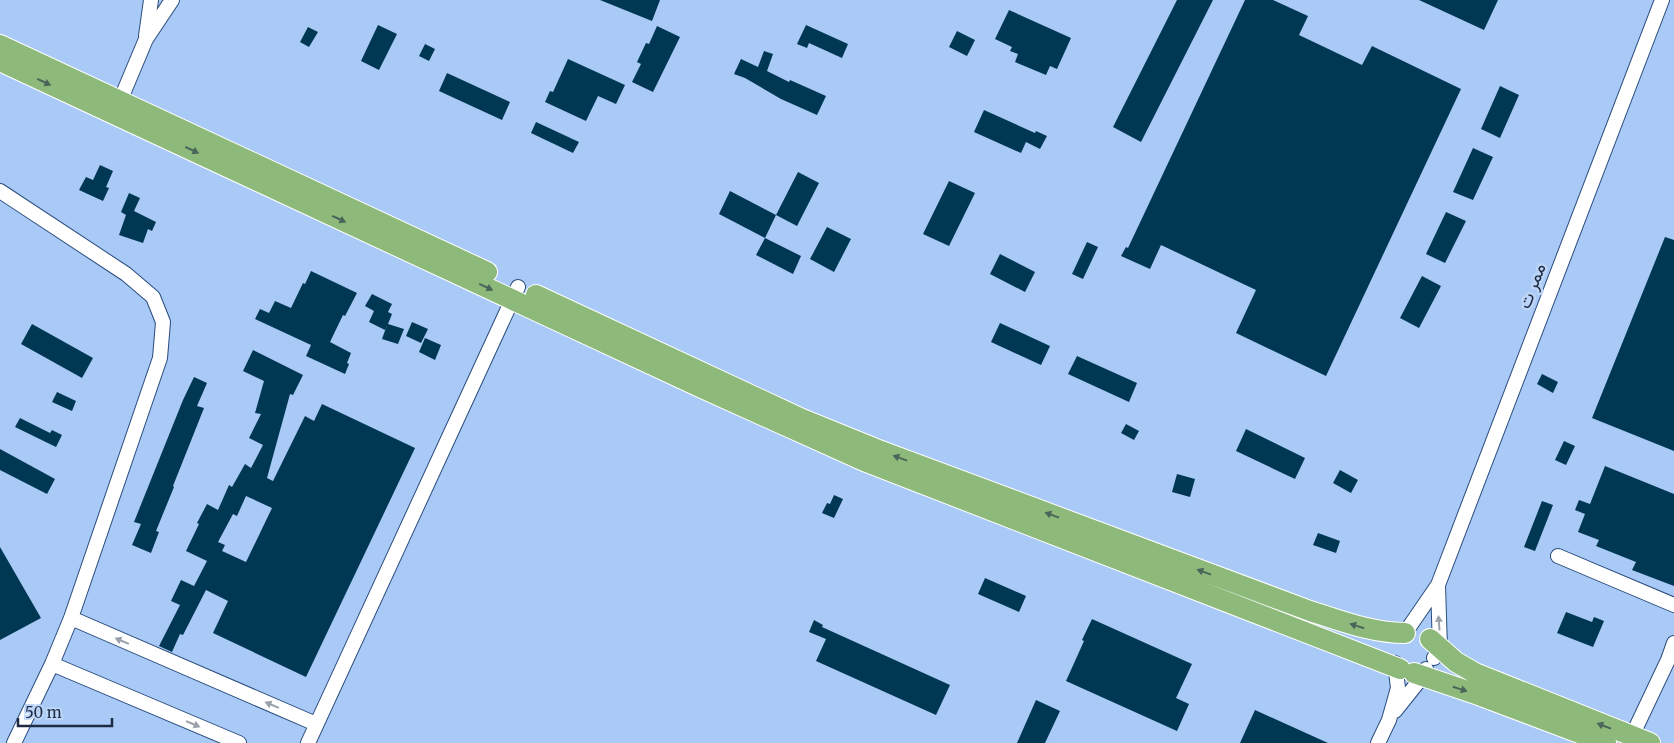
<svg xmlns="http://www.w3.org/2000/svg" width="1674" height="743" font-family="Merriweather,Vazirmatn,serif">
	<rect width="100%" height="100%" fill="#a9c9f6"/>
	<!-- building -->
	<path fill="#003854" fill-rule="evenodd" d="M600 0H660L652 21Z
		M1177 0H1213L1141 142 1113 127Z
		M1245 0H1273L1308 16 1299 35 1362 65 1372 46 1461 89 1326 376 1236 333 1256 290 1161 245 1150 269 1121 256 1126 247 1128 248Z
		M1419 0H1498L1484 30Z
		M1009 10 1071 38 1057 69 1050 66 1046 75 1015 62 1018 54 1010 51 1012 47 995 39Z
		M378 25 397 34 379 70 361 61Z
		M806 25 848 44 842 58 809 43 807 48 797 44Z
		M657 26 680 37 653 92 632 82 641 64 637 62 646 43 649 44Z
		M308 27 318 32 309 47 300 42Z
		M957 31 975 40 967 56 949 47Z
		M425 44 435 49 429 61 419 56Z
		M764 51 773 54 767 71 789 82 790 80 826 96 817 115 781 99 745 78 734 74 741 59 758 67Z
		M568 59 625 85 616 104 598 96 586 121 545 102 550 91 553 92Z
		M447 73 510 102 502 120 439 91Z
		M1500 86 1519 95 1500 138 1481 129Z
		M984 110 1035 133 1036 131 1047 136 1040 149 1026 142 1021 153 974 132Z
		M536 122 579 142 573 153 531 133Z
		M1473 148 1493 157 1473 200 1453 192Z
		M100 165 113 171 106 187 109 188 103 201 79 190 86 177 93 180Z
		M798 172 819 183 797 226 776 215Z
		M949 181 975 193 949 246 923 234Z
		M730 191 776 215 765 238 719 214Z
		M129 193 140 198 134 211 156 222 152 231 148 229 143 243 119 235 126 215 121 212Z
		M1446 212 1466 221 1445 263 1426 254Z
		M827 227 851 239 834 272 810 259Z
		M1665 237 1674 240V451L1592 418Z
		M765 238 801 256 793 274 756 255Z
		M1087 242 1098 247 1083 279 1072 274Z
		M1000 254 1035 272 1025 292 990 274Z
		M311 271 357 293 345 316 343 315 330 342 351 353 347 363 349 364 345 374 306 356 311 345 255 319 260 309 269 313 275 301 291 308 303 283 305 284Z
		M1422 276 1441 286 1419 328 1400 318Z
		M372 294 392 304 388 312 392 314 388 324 404 329 398 344 382 339 387 325 385 330 369 322 374 311 365 306Z
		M412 322 428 329 421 343 406 336Z
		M1000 323 1050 346 1041 365 991 342Z
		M32 324 93 358 82 378 21 344Z
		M425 338 441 345 435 360 419 352Z
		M253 350 303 375 293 395 290 394 267 478 273 481 305 416 314 421 322 404 415 448 306 677 213 633 228 601 206 590 183 635 180 634 172 652 159 646 180 605 171 601 181 580 194 586 207 561 186 551 199 524 197 523 207 504 218 510 229 485 232 487 245 464 251 468 263 445 249 438 261 414 255 413 264 381 243 371ZM246 496 272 508 246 562 222 551 225 545 218 542 233 514 237 516Z
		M1077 356 1137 383 1129 402 1068 374Z
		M1542 374 1558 382 1553 393 1537 384Z
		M194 377 207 383 197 406 204 408 173 486 174 487 156 531 159 532 151 553 132 545 141 524 134 522 183 400Z
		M57 392 76 401 72 411 52 402Z
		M20 418 50 433 52 430 62 435 56 447 15 427Z
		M1126 424 1139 431 1134 440 1121 433Z
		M1246 429 1305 458 1295 479 1236 451Z
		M1564 441 1575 446 1566 465 1555 460Z
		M0 449 55 479 47 494 0 470Z
		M1605 466 1674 494V586L1632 570 1636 562 1596 546 1599 540 1578 532 1585 514 1575 510 1579 500 1590 504Z
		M1340 470 1358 480 1351 493 1333 483Z
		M1177 474 1195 479 1190 497 1172 492Z
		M834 495 843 499 834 518 822 513 827 503 830 504Z
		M1542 501 1553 505 1535 551 1524 547Z
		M1318 533 1340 541 1336 553 1313 545Z
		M0 547 41 618 0 640Z
		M985 578 1026 596 1019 612 978 594Z
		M1566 612 1592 622 1594 617 1604 621 1593 647 1557 633Z
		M1092 619 1192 664 1176 698 1189 704 1177 731 1066 681 1084 641 1082 640Z
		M814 620 823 625 822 627 950 685 936 715 816 661 826 639 809 632Z
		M1036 700 1060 711 1045 743H1017Z
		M1255 710 1328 743H1240Z"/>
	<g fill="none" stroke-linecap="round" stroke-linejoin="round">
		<!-- minor casing -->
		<g stroke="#2a4d7e" stroke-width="16">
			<path id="minor" d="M146 36 151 0
				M120 101 146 39 172 0
				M0 191 126 274 153 297 163 322 160 358 71 618 52 664 14 743
				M1558 556 1674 605
				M71 618 316 724
				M1405 633 1438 585 1662 0
				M1434 658 1440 649 1438 585
				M52 664 239 743
				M1395 711 1423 676 1426 669
				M1632 736 1668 660 1674 643
				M308 743 518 287
				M1378 743 1389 720 1398 688 1395 663"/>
		</g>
		<!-- highway casing -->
		<g stroke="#fff" stroke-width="22">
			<path id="highway" d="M0 45 487 272
				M0 61 702 388 864 461 1400 669
				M536 295 802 419 876 449 1310 611C1342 621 1372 633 1405 633
				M1430 639 1456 662 1475 673 1650 743
				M1414 673 1473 693 1606 743"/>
		</g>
		<!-- minor -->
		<use href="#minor" stroke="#fff" stroke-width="14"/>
		<!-- highway -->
		<use href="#highway" stroke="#8dba7b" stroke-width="20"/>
	</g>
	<!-- one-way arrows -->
	<defs><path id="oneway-solid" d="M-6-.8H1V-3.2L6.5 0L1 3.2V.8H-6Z" transform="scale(1.25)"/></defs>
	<g fill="#4a6559">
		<use href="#oneway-solid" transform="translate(44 82) rotate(25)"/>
		<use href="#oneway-solid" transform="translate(192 150) rotate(25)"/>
		<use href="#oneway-solid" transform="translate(339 219) rotate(25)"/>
		<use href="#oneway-solid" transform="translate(486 287) rotate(25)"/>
		<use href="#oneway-solid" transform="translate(900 458) rotate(-160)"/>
		<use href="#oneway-solid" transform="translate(1052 515) rotate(-160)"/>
		<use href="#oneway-solid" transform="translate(1204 572) rotate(-160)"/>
		<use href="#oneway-solid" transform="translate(1357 626) rotate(-163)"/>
		<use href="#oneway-solid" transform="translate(1460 689) rotate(18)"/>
		<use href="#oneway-solid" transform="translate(1604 726) rotate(-159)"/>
	</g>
	<g fill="#99a0aa">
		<use href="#oneway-solid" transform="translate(1439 623) rotate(-94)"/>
		<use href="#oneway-solid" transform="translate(122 641) rotate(-157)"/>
		<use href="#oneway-solid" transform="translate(272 705) rotate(-157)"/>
		<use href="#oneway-solid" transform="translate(193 724) rotate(23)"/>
	</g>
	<g text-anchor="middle" stroke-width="5" stroke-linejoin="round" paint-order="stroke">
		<!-- street labels -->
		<g font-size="18" fill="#1d2c42" stroke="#bdd5f8">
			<text transform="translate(1532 286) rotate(-69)" y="6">ممر ت</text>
		</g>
	</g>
	<!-- scale -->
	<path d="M18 718v8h94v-8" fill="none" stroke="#1d2c42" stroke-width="2.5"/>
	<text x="25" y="718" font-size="15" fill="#1d2c42" stroke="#bdd5f8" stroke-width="4" paint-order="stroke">50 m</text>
</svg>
